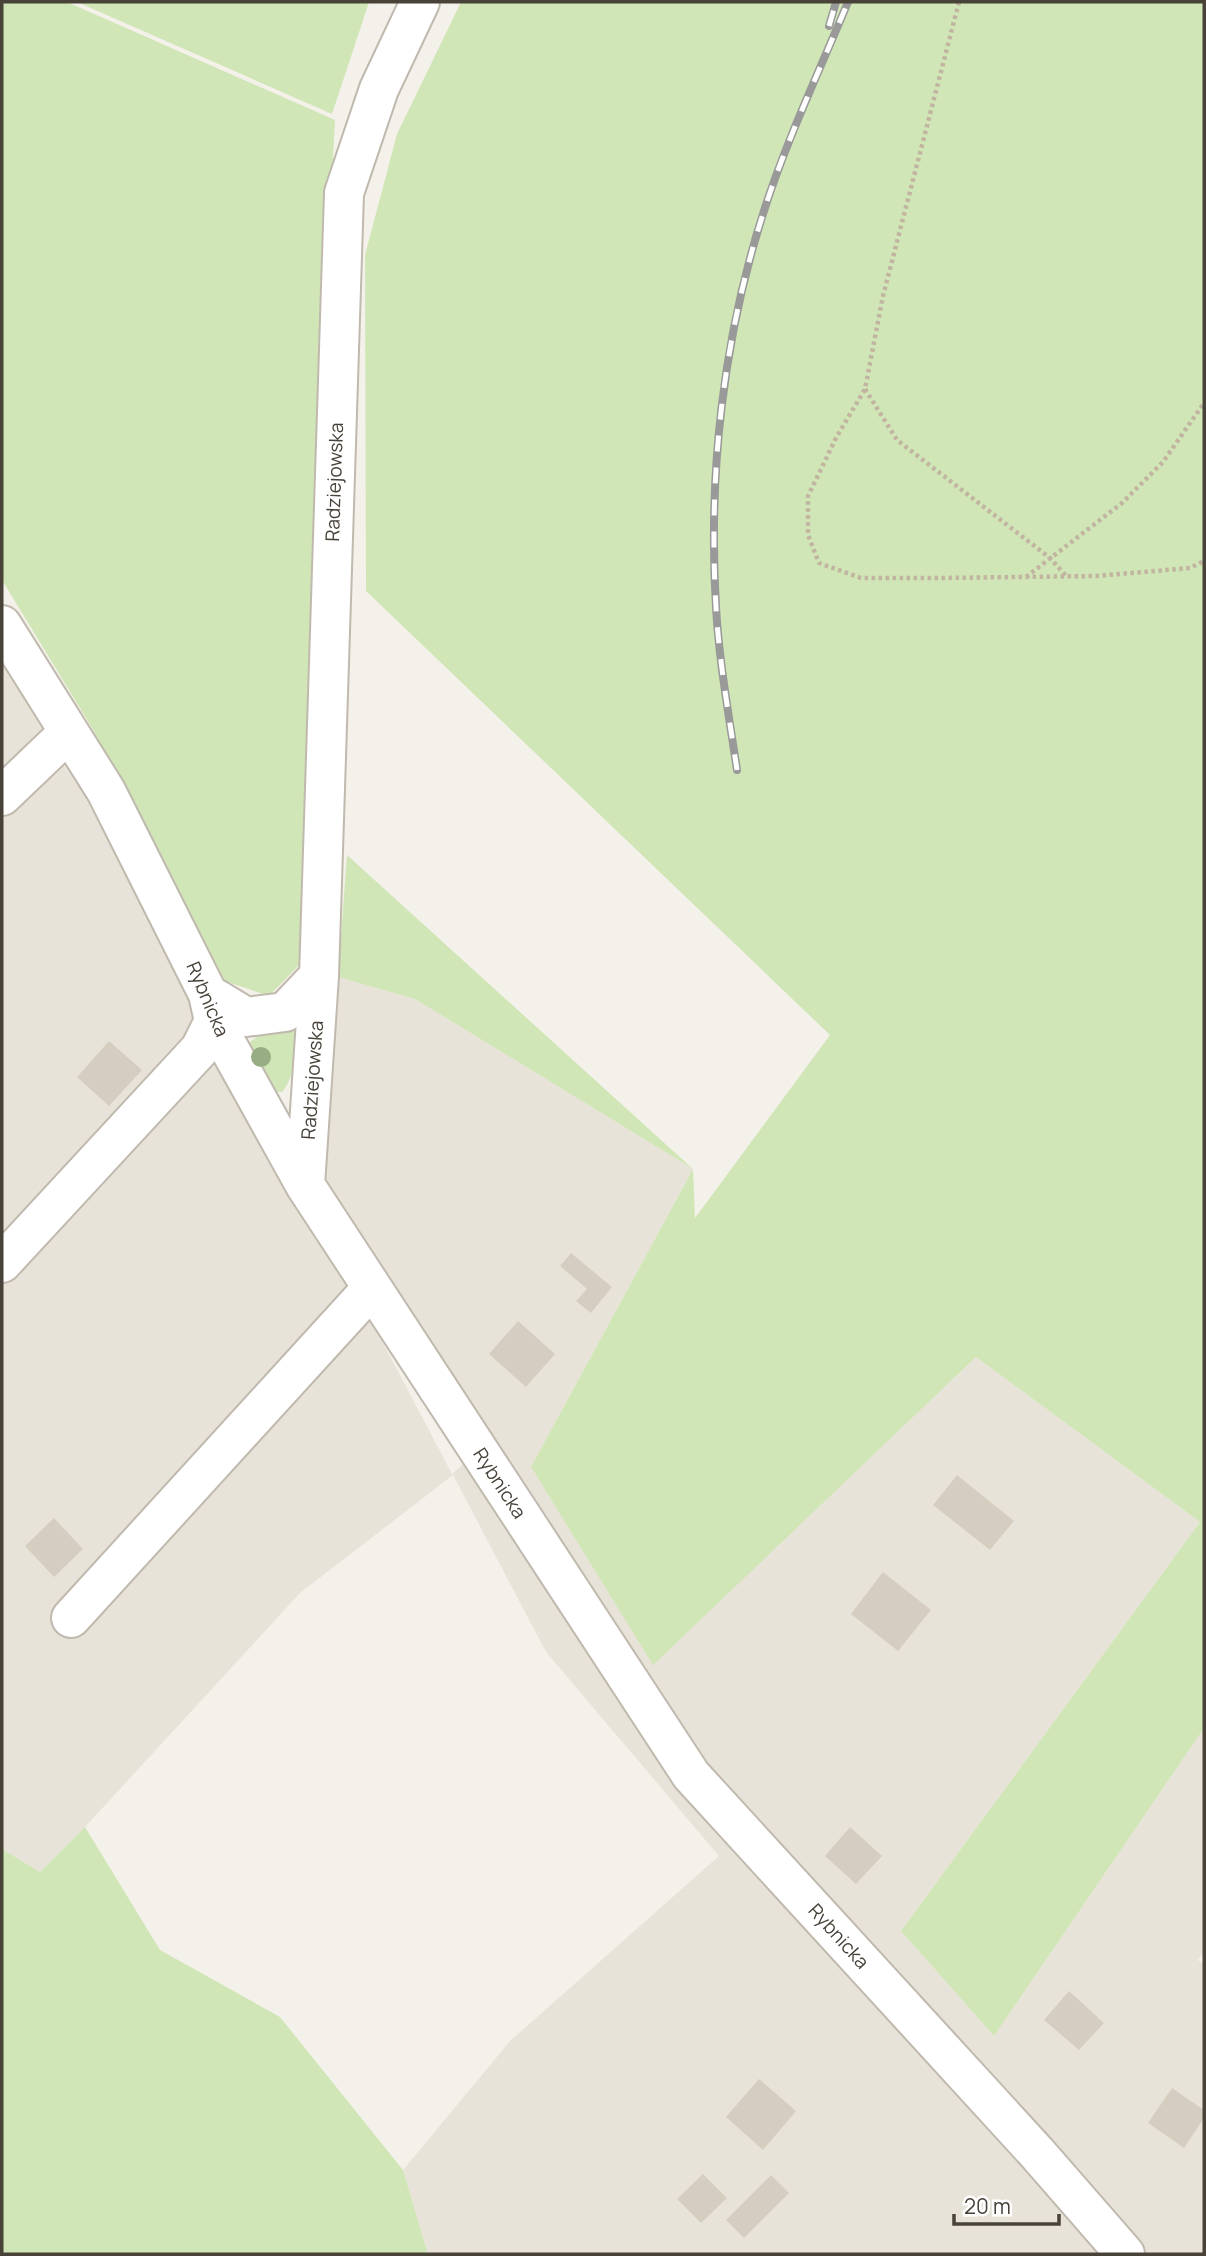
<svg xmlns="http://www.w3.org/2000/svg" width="1206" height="2256" font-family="Manrope,sans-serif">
	<rect width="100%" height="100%" fill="#f4f1eb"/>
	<!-- residential -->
	<path fill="#e8e3d9" d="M2 660 46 723 203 1021 2 1243Z
		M338 977 415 999 693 1169 531 1467 653 1664 976 1357 1200 1522 901 1931 994 2036 1204 1728V1951L1198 1960 1204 1964V2254H428L403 2170 510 2041 719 1856 546 1652 453 1475 300 1593 85 1827 40 1872 2 1849V1264L214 1021 452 1474 491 1438 320 1176Z"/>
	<!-- green -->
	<path fill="#d1e6b6" d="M2 2H67L335 120 314 520 301 963 269 996 225 981 92 728 2 580Z
		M77 2H369L332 114Z
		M461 2H1204V1728L994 2036 901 1931 1200 1522 976 1357 653 1665 531 1467 693 1169 415 999 338 977 347 855 693 1169 695 1218 830 1035 366 591 365 255 397 134Z
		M294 1024C302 1041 294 1079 282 1092L267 1091 246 1046C259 1032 276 1029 294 1024Z
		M85 1827 160 1950 280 2017 403 2170 428 2254H2V1849L40 1872Z"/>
	<!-- building -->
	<path fill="#d6cdc1" d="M109 1041 142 1070 109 1106 77 1077Z
		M571 1253 612 1287 591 1313 576 1301 587 1289 560 1266Z
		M518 1321 555 1354 526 1387 489 1354Z
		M957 1475 1014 1521 990 1550 933 1505Z
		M54 1518 83 1549 54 1577 25 1546Z
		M883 1572 931 1610 898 1651 851 1614Z
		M850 1827 882 1856 856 1884 825 1856Z
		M1069 1991 1104 2023 1079 2050 1044 2020Z
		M759 2079 796 2111 763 2150 726 2117Z
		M1172 2088 1204 2110V2118L1184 2148 1148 2123Z
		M703 2174 727 2198 701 2223 677 2199Z
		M771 2175 789 2193 744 2238 726 2220Z"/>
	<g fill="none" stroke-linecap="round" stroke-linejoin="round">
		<!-- minor casing -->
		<g stroke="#c0b9ae" stroke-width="42">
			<path id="minor" d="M2 625 106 791 208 994 214 1021 305 1185 691 1775 1037 2153 1125 2254
				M2 796 69 732
				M208 994 246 1017 285 1012 319 976
				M305 1185 319 976 344 193 379 89 420 2
				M2 1263 200 1049 214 1021
				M71 1618 372 1288"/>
		</g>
		<!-- path -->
		<path stroke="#c1b4a0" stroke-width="4.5" stroke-dasharray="3.5 3.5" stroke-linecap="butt" d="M959 2 883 296 865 389 836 438 808 496V535L819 563 861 578H942L1096 576 1190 568 1204 561
			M865 389 897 440 1050 558 1067 577
			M1026 577 1122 503 1163 462 1204 403"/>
		<!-- minor -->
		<use href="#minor" stroke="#fff" stroke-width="38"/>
		<!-- rail casing -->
		<g stroke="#999" stroke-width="8">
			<path id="rail" d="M829 26 836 2
				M737 770C729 716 719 661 716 607 708 475 723 339 763 214 786 141 819 72 848 2"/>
		</g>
		<!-- rail -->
		<use href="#rail" stroke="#fff" stroke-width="5" stroke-dasharray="16" stroke-linecap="butt"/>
	</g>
	<!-- trees -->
	<circle fill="#97ae84" cx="261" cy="1057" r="10"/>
	<g text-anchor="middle" stroke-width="5" stroke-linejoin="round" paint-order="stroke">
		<!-- street labels -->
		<g font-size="19" fill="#484239" stroke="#fff">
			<text transform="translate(334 482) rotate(-88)" y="7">Radziejowska</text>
			<text transform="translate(208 999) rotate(67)" y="7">Rybnicka</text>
			<text transform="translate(312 1080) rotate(-86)" y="7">Radziejowska</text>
			<text transform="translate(500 1483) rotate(57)" y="7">Rybnicka</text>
			<text transform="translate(839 1936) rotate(48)" y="7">Rybnicka</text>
		</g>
	</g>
	<!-- border -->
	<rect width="1206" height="2256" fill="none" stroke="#484239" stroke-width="7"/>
	<!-- scale -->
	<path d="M954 2214v10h105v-10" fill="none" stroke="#484239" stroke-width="3.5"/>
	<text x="964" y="2214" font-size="21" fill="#484239" stroke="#ffffff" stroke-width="5" paint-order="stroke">20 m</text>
</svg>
